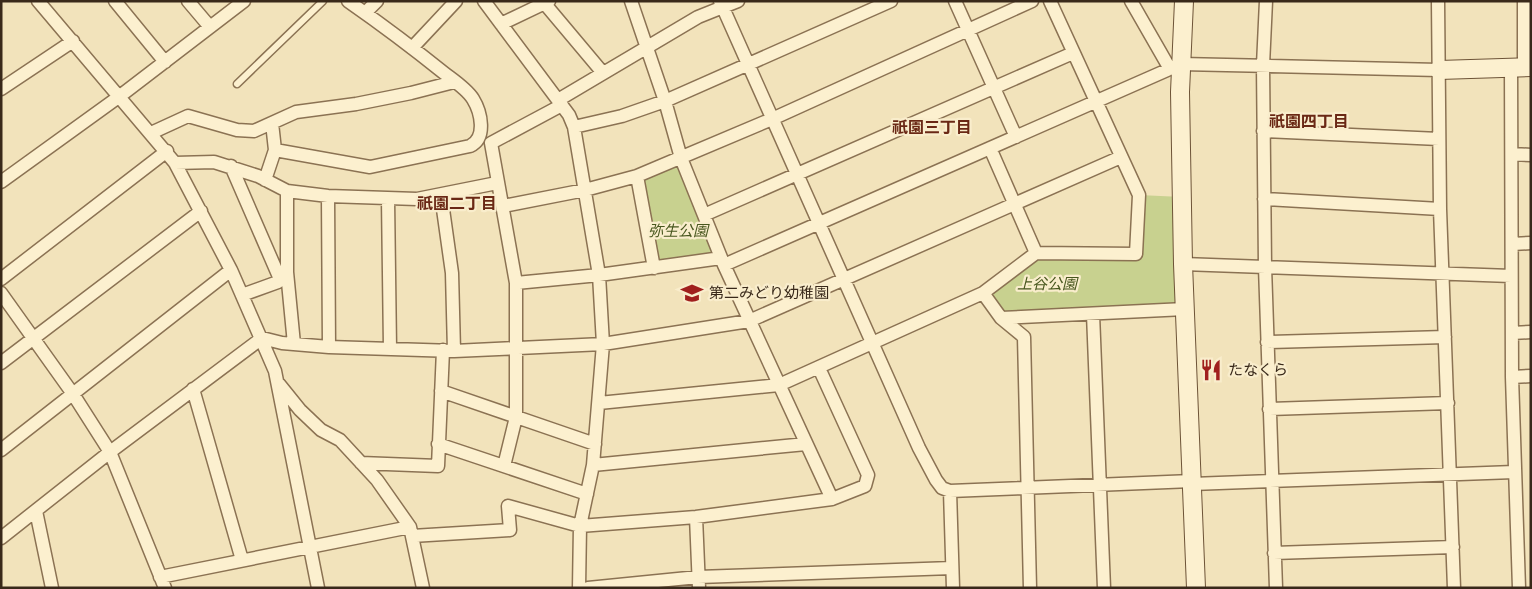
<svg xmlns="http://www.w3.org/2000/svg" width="1532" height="589" font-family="'Times New Roman','Noto Sans JP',serif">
	<rect width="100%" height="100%" fill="#f2e3bb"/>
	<!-- green -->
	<path fill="#c8d18f" d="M681 158 721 258 654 268 637 176Z
		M1139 195 1182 197 1185 309 1001 318 983 293 1036 253 1135 254Z"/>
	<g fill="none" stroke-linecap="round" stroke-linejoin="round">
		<!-- lane casing -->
		<g stroke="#8b7253" stroke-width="9">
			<path id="lane" d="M237 84 323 1"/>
		</g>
		<!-- street casing -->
		<g stroke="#8b7253" stroke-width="15">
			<path id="street" d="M38 1 175 163 231 270 275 371 318 588
				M115 1 165 62
				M188 1 210 27
				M484 1 569 115 574 127 599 275 603 344 593 465 580 526 579 588
				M631 1 665 101 681 158 724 265 832 499
				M720 1 919 448 936 480 942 488 950 491 1192 481
				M955 1 1016 137
				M1131 1 1170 69
				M1266 1 1263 65 1265 267 1276 588
				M1438 1 1440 209 1454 588
				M1524 1V67
				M545 4 603 73
				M365 13 377 1
				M501 24 549 1
				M412 48 456 1
				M1511 67 1512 377 1519 588
				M1 89 73 41
				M558 100 698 17 738 1
				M574 127 622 116 665 101 891 1
				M1263 131 1439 139
				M151 133 188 116 237 130 254 131 296 112 356 104 411 93 454 82
				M990 148 1036 253
				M275 150 370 167 470 146C487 138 481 112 473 99 467 89 453 80 444 73 413 48 381 24 348 1
				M1512 154 1531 155
				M175 163 214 162 258 176 287 191 328 196 417 199 497 183
				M231 166 280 279
				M637 176 654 268
				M265 180 275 150 272 123
				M1 182 120 96 244 1
				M287 191V272L294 344
				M441 195 452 273 454 351
				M328 196 329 347
				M388 199 390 348
				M1264 199 1440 209
				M503 206 585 190 637 176 772 119 1032 1
				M704 215 1073 53
				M1512 244 1531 243
				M1183 264 1511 276
				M724 265 1181 64 1439 70
				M1 279 167 151
				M516 283 599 275 721 258
				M1 293 73 394 110 452 165 588
				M983 293 1001 318 1024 337 1030 588
				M242 295 278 282 286 273
				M1093 314 1104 588
				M1001 318 1185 309
				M1512 333 1531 332
				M1267 342 1445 337
				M1 363 201 211
				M1512 377 1531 376
				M279 384 300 410 321 430 340 440 377 480 410 527 423 588
				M193 389 242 560
				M441 391 595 444
				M599 403 779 385 983 293 1036 253 1136 254 1139 195 1050 1
				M1269 409 1448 403
				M438 444 587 494
				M1 450 231 270
				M361 463 438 466 443 350
				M593 465 806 444
				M504 466 516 417V283L491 143 562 105
				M1192 484 1514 472
				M950 491 953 588
				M36 511 52 588
				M696 517 699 588
				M412 536 510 530 508 506 580 526 696 517 832 499 865 486 868 475 819 368
				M1 538 110 452 262 338 282 343 329 347 454 351 603 344 749 321 1121 157
				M1274 553 1453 547
				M160 577 410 527
				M588 588 698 577 952 568"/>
		</g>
		<!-- secondary casing -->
		<g stroke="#6d5337" stroke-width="20">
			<path id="secondary" d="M1184 1 1180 92 1183 264 1196 588
				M1439 70 1531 67"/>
		</g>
		<!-- lane -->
		<use href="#lane" stroke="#fcf0cf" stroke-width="6"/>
		<!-- street -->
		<use href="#street" stroke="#fcf0cf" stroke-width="12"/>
		<!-- secondary -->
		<use href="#secondary" stroke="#fcf0cf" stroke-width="18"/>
	</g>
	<!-- icons -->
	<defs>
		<g id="school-bare" transform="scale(1.725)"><path d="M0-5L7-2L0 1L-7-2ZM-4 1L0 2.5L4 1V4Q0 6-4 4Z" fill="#a01f1d" stroke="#f9edcc" stroke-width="2.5" paint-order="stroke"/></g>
		<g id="restaurant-bare" transform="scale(1.725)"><path d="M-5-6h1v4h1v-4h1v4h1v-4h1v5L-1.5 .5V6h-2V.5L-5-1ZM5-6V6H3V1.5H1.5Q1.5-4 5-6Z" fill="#a01f1d" stroke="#f9edcc" stroke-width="2.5" paint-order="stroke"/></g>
	</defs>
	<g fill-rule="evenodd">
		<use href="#school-bare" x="692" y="293"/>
		<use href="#restaurant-bare" x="1211" y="370"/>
	</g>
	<g text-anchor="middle" stroke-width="4.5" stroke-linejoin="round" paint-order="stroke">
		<!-- park labels -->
		<g font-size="15" font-style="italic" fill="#48571e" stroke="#f9edcc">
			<text x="678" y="236">弥生公園</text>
			<text x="1047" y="289">上谷公園</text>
		</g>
		<!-- poi labels -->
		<g font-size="15" fill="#39291a" stroke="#f9edcc" text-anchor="start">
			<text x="709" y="298">第二みどり幼稚園</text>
			<text x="1228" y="375">たなくら</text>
		</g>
		<!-- neighbourhood labels -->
		<g font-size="16" font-weight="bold" fill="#6a2815" stroke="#f9edcc">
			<text x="1309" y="127">祇園四丁目</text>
			<text x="932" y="133">祇園三丁目</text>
			<text x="457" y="209">祇園二丁目</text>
		</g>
	</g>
	<!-- border -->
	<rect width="1532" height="589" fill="none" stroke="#39291a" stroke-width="5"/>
</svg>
